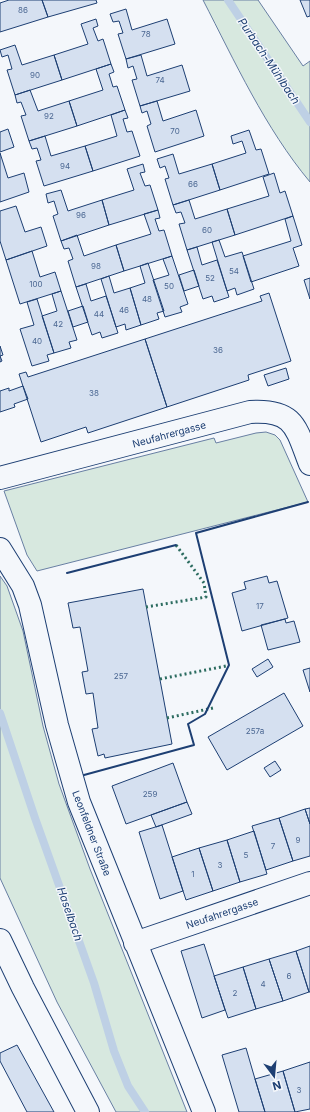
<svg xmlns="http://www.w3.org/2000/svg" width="310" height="1112" font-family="Inter,sans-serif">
	<rect width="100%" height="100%" fill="#f4f7fb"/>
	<!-- green -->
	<path fill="#d7e8df" stroke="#687fa3" d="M203 0H258L303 66 310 61V182C265 128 235 62 203 0Z
		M266 432 275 435 280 440 308 502 37 571 27 555 4 491 214 438 216 443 256 433Z
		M0 576 7 586 23 631 43 726 59 784 90 869 187 1112H116L57 1002 0 878Z"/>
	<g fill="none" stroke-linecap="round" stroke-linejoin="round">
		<!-- stream -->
		<path stroke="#bed0e5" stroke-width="8" d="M228 0 310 122
			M0 713 35 818 94 983 114 1051 128 1086 145 1112"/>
	</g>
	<!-- building -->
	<path fill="#d5e0f0" stroke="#1d3f73" d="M9 0H42L48 17 0 32V3Z
		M42 0H96L97 3 48 17Z
		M300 0H310V16L307 17Z
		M126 9 132 30 167 19 175 44 126 59 118 34 123 33 119 21 113 22 110 14Z
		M96 19 98 26 93 28 98 41 103 39 111 64 62 80 54 55 88 44 81 24Z
		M15 45 22 65 54 55 62 80 15 95 7 70 12 69 8 55 2 57 0 50Z
		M141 55 147 76 182 65 190 91 140 106 132 80 137 79 133 66 128 68 126 59Z
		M111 64 114 72 109 74 113 87 117 86 125 110 77 126 69 101 103 90 96 69Z
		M30 90 38 111 69 101 77 126 29 141 21 116 26 115 21 102 17 103 15 95Z
		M157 101 163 121 196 110 204 136 155 152 147 126 151 124 147 111 142 113 140 106Z
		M125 110 128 118 123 119 127 132 132 131 140 156 93 171 85 146 117 136 111 115Z
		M8 129 14 147 0 152V132Z
		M249 130 256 150 261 149 269 174 220 190 212 164 246 153 242 141 233 144 231 136Z
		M45 136 51 156 85 146 93 171 44 186 36 161 41 160 37 148 32 149 29 141Z
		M0 153 8 178 24 173 29 192 0 202Z
		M173 154 179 174 212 164 220 190 173 205 165 179 169 178 165 166 160 168 157 159Z
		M143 164 145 172 140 173 145 186 150 185 158 210 109 225 102 200 134 190 127 169Z
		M274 173 280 193 285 191 293 216 235 235 227 209 269 196 263 177Z
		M61 190 68 211 102 200 109 225 61 241 53 216 58 214 54 201 48 203 46 194Z
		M189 200 195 219 227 209 235 235 187 250 179 224 185 223 181 212 176 213 173 205Z
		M16 206 25 232 41 227 47 246 6 260 0 241V211Z
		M158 210 160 218 155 219 159 231 164 230 172 256 124 271 116 245 151 234 144 214Z
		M293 216 302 245 293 248 299 266 251 282 243 256 291 241 285 219Z
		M77 235 84 256 116 245 124 271 76 287 68 261 73 259 69 248 64 249 61 241Z
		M219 240 225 257 242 252 254 289 237 295 235 288 227 291 212 242Z
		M197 247 202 265 217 260 229 297 214 302 212 296 203 299 187 250Z
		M32 251 40 277 55 272 61 291 20 304 6 260Z
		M172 256 188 304 180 307 182 312 165 317 153 280 169 275 163 259Z
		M148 263 164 311 157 313 159 319 141 325 130 288 145 283 140 266Z
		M194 270 199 286 184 291 179 275Z
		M109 276 114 293 130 288 141 325 126 330 125 324 116 327 101 279Z
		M310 278V299L304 280Z
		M86 284 91 301 106 296 118 333 102 338 100 332 92 335 76 287Z
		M61 291 77 340 69 342 71 348 54 353 42 316 57 311 52 294Z
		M269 293 291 361 248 375 249 380 167 407 145 339 262 301 260 296Z
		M37 299 54 353 47 355 49 361 32 366 20 329 34 325 27 302Z
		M83 306 88 322 73 327 68 311Z
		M145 339 167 407 88 433 86 427 41 442 19 374 26 372 28 377Z
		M0 346 3 355 0 356 2 361 0 362Z
		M286 368 289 379 268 386 264 375Z
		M23 386 28 399 14 404 15 407 0 412V391L9 388V391Z
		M267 576 269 583 277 581 288 618 242 631 232 593 246 589 244 582Z
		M143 589 172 744 105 758 104 754 98 756 92 729 98 728 93 693 86 694 82 672 88 671 80 627 73 628 68 603Z
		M285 619 286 623 294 621 300 642 268 650 261 625Z
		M268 659 273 667 257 677 252 669Z
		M310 668V692L303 670Z
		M284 693 303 726 227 770 208 737Z
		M275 761 281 770 270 777 264 768Z
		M173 763 187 802 126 824 112 786Z
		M187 802 192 814 156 827 151 815Z
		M310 808V824L305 809Z
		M305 809 310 824V856L293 861 279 818Z
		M279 818 293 861 266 870 252 826Z
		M162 825 183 891 160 899 139 832Z
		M254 831 267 874 240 882 227 840Z
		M227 840 240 882 213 891 199 848Z
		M199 848 213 891 186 900 172 857Z
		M204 944 225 1010 202 1018 181 951Z
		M310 946V992H309L296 951Z
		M296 951 309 992 283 1001 269 959Z
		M269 959 283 1001 256 1009 243 967Z
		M243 967 256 1009 228 1018 214 976Z
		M17 1045 54 1112H27L0 1061V1053Z
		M246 1048 255 1079 265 1112H239L222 1055Z
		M310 1062V1109L295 1112 283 1071Z
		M283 1071 295 1112H265L255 1079Z"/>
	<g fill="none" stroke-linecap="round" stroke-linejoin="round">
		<!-- street casing -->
		<g stroke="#1d3f73" stroke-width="24">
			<path id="street" d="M0 478 250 412C295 409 296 428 310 464
				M0 549 23 586 30 605 57 725 79 802 204 1112
				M135 943 310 883"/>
		</g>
		<!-- primary casing -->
		<g stroke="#1d3f73" stroke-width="24">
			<path id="primary" d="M0 940 23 988 88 1112"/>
		</g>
		<!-- street -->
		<use href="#street" stroke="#f4f7fb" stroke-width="22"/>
		<!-- primary -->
		<use href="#primary" stroke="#f4f7fb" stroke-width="22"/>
		<!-- hedge -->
		<path stroke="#2c6c60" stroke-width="3" stroke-dasharray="2 3" stroke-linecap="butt" d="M146 607 206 597 204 583 176 545
			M160 679 226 666
			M167 718 213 708"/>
		<!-- wall -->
		<path stroke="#1d3f73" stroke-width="2" d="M67 573 176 545
			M84 775 194 745 188 724 205 714 229 665 196 533 308 502"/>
	</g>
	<g text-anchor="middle" stroke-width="3" stroke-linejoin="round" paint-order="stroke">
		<!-- number labels -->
		<g font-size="8" fill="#4b6792">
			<text x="23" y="13">86</text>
			<text x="146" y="37">78</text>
			<text x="35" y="78">90</text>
			<text x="160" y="83">74</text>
			<text x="49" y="119">92</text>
			<text x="175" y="134">70</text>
			<text x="65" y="169">94</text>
			<text x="193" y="187">66</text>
			<text x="81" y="218">96</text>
			<text x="207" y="233">60</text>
			<text x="96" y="269">98</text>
			<text x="234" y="274">54</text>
			<text x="210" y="281">52</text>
			<text x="36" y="287">100</text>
			<text x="169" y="289">50</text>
			<text x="147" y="302">48</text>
			<text x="124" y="313">46</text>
			<text x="99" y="317">44</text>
			<text x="58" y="327">42</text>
			<text x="37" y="344">40</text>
			<text x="218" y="353">36</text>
			<text x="94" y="396">38</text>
			<text x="260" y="609">17</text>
			<text x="121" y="679">257</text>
			<text x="255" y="734">257a</text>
			<text x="150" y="797">259</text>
			<text x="298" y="843">9</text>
			<text x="273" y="849">7</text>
			<text x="246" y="858">5</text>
			<text x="220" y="868">3</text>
			<text x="193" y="877">1</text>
			<text x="289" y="979">6</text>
			<text x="263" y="987">4</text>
			<text x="235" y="996">2</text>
			<text x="299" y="1093">3</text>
		</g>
		<!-- street labels -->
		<g font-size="10" fill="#1d3f73" stroke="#f4f7fb">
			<text transform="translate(169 434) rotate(-15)" y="4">Neufahrergasse</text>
			<text transform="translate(92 833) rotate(69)" y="4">Leonfeldner Straße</text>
			<text transform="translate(222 913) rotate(-19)" y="4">Neufahrergasse</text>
		</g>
		<!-- water labels -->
		<g font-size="11" font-style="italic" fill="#1d3f73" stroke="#f4f7fb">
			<text transform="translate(269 61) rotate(56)" y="4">Purbach-Mühlbach</text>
			<text transform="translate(70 914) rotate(71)" y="4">Haselbach</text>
		</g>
	</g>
	<!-- north arrow -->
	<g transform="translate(274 1076) rotate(164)" stroke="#f4f7fb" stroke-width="3" paint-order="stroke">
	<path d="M0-3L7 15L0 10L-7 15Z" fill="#1d3f73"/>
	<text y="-6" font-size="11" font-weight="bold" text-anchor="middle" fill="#1d3f73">N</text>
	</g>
</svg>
